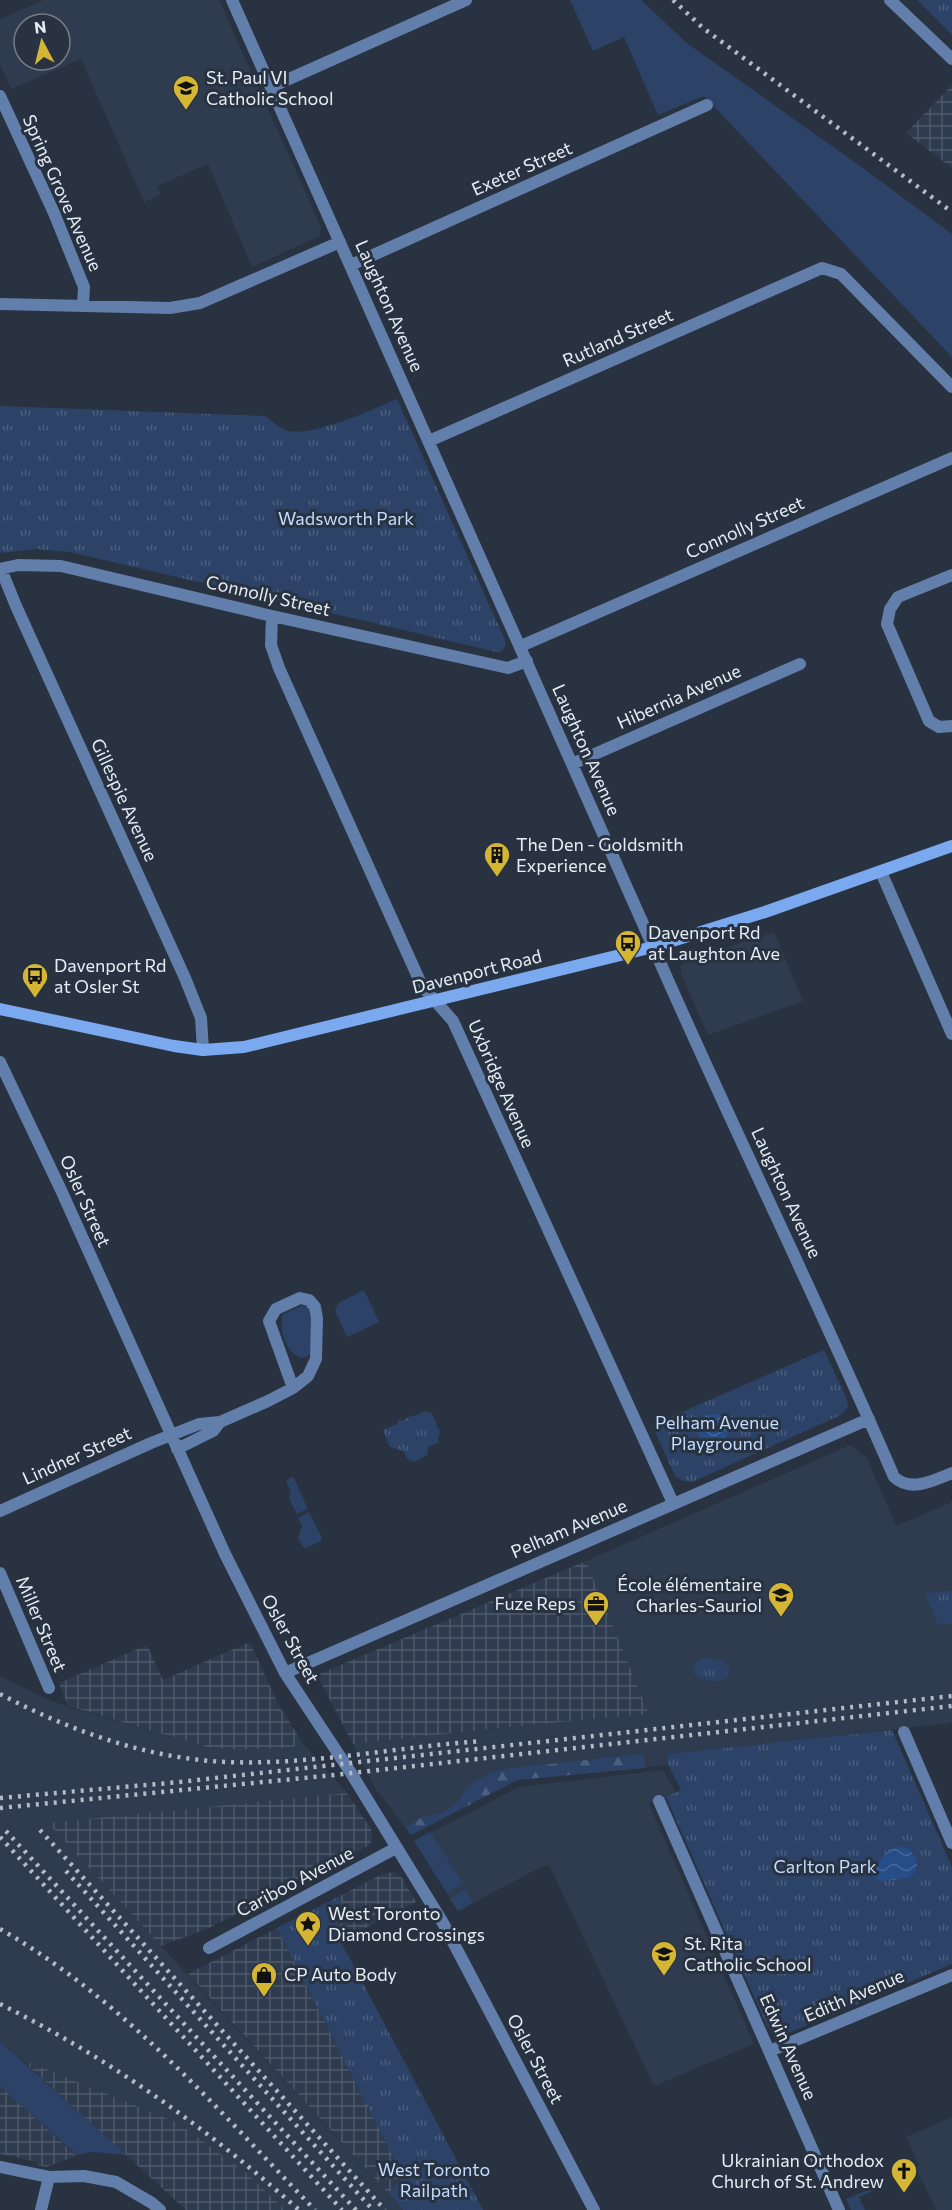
<svg xmlns="http://www.w3.org/2000/svg" width="952" height="2210" font-family="Commissioner,sans-serif">
	<defs>
		<pattern id="industrial-grid" width="8" height="8" patternUnits="userSpaceOnUse" patternTransform="scale(1.5)"><rect width="8" height="8" fill="#2f3c50"/><path d="M0 4h8M4 0v8" fill="none" stroke="#4d586a"/></pattern>
		<pattern id="forest-firs" width="22" height="20" patternUnits="userSpaceOnUse" patternTransform="scale(1.5)"><rect width="22" height="20" fill="#2c4367"/><path d="M5 1l3.5 6h-7zM16 11l3.5 6h-7z" fill="#4b5e7d"/></pattern>
		<pattern id="park-tufts" width="24" height="20" patternUnits="userSpaceOnUse" patternTransform="scale(1.5)"><rect width="24" height="20" fill="#2c4367"/><path d="M3 7l-1-3M5 7V3M7 7l1-3M15 17l-1-3M17 17v-4M19 17l1-3" fill="none" stroke="#4b5e7d"/></pattern>
		<pattern id="water-waves" width="16" height="10" patternUnits="userSpaceOnUse" patternTransform="scale(1.5)"><rect width="16" height="10" fill="#264d87"/><path d="M0 5q4-4 8 0t8 0" fill="none" stroke="#466799"/></pattern>
	</defs>
	<rect width="100%" height="100%" fill="#283240"/>
	<!-- built -->
	<path fill="#2f3c50" fill-rule="evenodd" d="M44 0H219L321 227 320 236 252 267 208 164 157 186 160 195 144 202 81 59 11 89 0 64V19ZM24 24H60V60H24Z
		M774 932 803 1001 708 1035 681 974V965L686 961Z
		M850 1445 867 1458 896 1526 952 1502V1723L667 1754 668 1765 517 1780 411 1835 375 1788 353 1744 508 1727 648 1714 586 1561Z
		M0 1676 47 1699 78 1710 207 1747 238 1750 291 1748 302 1742 347 1793 49 1824 403 2210H286L245 2172 178 2123 21 2059 0 2041Z
		M663 1770 676 1793 649 1804 754 2044 654 2086 550 1867 545 1865 458 1911 414 1841 519 1787Z
		M952 2117V2210H936L916 2168 919 2165 906 2137Z"/>
	<!-- industrial -->
	<path fill="url(#industrial-grid)" d="M952 85V168L906 133Z
		M586 1561 649 1714 508 1727 353 1744 317 1675Z
		M250 1642 278 1704 302 1742 291 1748 238 1750 207 1747 68 1706 59 1683 147 1645 163 1680Z
		M347 1793 371 1829 373 1839 368 1846 209 1928 161 1946 48 1823Z
		M394 1872 402 1878 416 1902 334 1944 343 1905 338 1897 382 1874Z
		M277 1928 404 2178 388 2193 188 1974Z
		M21 2059 178 2123 245 2172 286 2210H186Z
		M0 2086 77 2156 46 2167 37 2165V2162L0 2154Z"/>
	<!-- green -->
	<path fill="#2c4367" d="M570 0H641L688 44 863 168 952 234V357L704 96 658 115 624 37 593 51Z
		M364 1290 379 1322 347 1337 335 1311 338 1303Z
		M304 1305 308 1307 311 1313 312 1352 306 1357 301 1358C285 1353 279 1329 283 1314Z
		M291 1477 294 1478 307 1507V1509L297 1514 289 1498 291 1492 286 1481Z
		M309 1512 322 1538 321 1541 306 1548 303 1547 298 1537 302 1527 298 1518Z
		M430 1832 463 1883 447 1893 414 1841Z
		M465 1889 473 1903 458 1911 450 1899Z
		M0 2041 126 2155 93 2152 77 2155 0 2086Z
		M879 2185 880 2188 859 2197 865 2210H851L846 2199Z"/>
	<!-- forest -->
	<path fill="url(#forest-firs)" d="M643 1754 645 1768 517 1780 411 1835 405 1827 423 1817 440 1814 458 1802 467 1787 488 1774 504 1769Z"/>
	<!-- park -->
	<path fill="url(#park-tufts)" d="M917 0H952V35Z
		M397 399 505 640 506 645 502 651 497 652 70 552 36 549 0 553V406L265 416C272 421 280 429 289 431 315 436 372 410 397 399Z
		M824 1350 846 1397 848 1407 841 1415 692 1482 683 1481 675 1476 652 1425Z
		M425 1411 432 1414 440 1432 438 1439 439 1442 428 1447 427 1455 414 1462 407 1459 404 1451 390 1447 383 1430 397 1424 398 1420 402 1421 413 1415 415 1416Z
		M952 1591V1624H938L925 1593Z
		M707 1658 725 1662 730 1669 727 1678C716 1683 703 1682 694 1674L695 1664 701 1659Z
		M892 1730 952 1867V1964L786 2034 774 2033 767 2026 666 1797 681 1790 668 1765 667 1754Z
		M338 1897 343 1904 334 1943 340 1940 483 2210H403L388 2193 404 2178 277 1928Z"/>
	<!-- water -->
	<path fill="url(#water-waves)" d="M698 1429a15 15 0 1 1 30 0a15 15 0 1 1-30 0Z
		M897 1847C915 1846 925 1869 909 1877 903 1879 885 1881 879 1881L873 1875V1867L891 1849Z"/>
	<g fill="none" stroke-linecap="round" stroke-linejoin="round">
		<!-- street -->
		<path stroke="#627eaa" stroke-width="12" d="M232 0C373 314 514 628 652 944 730 1123 817 1298 894 1477 911 1493 934 1480 952 1473
			M890 0 952 59
			M271 87 466 0
			M0 96 54 213 84 287 83 306
			M351 265 707 105
			M0 304 170 308 200 303 340 242
			M429 441 822 268 841 274 952 387
			M0 569 18 565 61 566 272 616 508 668 527 661
			M1 569 16 606 185 978 201 1018 203 1050
			M952 575 898 597 890 609 887 624 929 721 939 727 952 726
			M272 616 271 645 279 668 422 986 453 1021 673 1503
			M521 646 952 458
			M572 764 800 664
			M881 872 952 1034
			M0 1062 61 1190 225 1554 285 1673 351 1773 443 1923 594 2210
			M177 1449 213 1431 220 1422
			M0 1511 151 1443 199 1424 220 1422 268 1401 293 1388 308 1376 316 1359 317 1318 315 1307 309 1300 300 1298 276 1309 269 1321 293 1388
			M0 1573 49 1688
			M285 1673 869 1419
			M904 1732 952 1843
			M659 1801 839 2210
			M209 1948 396 1848
			M770 2051 952 1975
			M0 2167 49 2177 84 2176 116 2182 152 2203 160 2210
			M41 2210 49 2177"/>
		<!-- secondary -->
		<path stroke="#7ba9ef" stroke-width="12" d="M0 1009 174 1046 203 1050 244 1047 653 947 765 912 952 846"/>
		<!-- rail -->
		<path stroke="#b3bbc6" stroke-width="4.5" stroke-dasharray="3 6" stroke-linecap="butt" d="M673 0 703 28 952 212
			M0 1694C65 1728 137 1755 211 1761 299 1768 394 1747 482 1741
			M0 1798 180 1782 952 1696
			M0 1808 334 1775 952 1706
			M40 1830 385 2210
			M6 1831 356 2210
			M0 1837 342 2210
			M66 1871 373 2210
			M0 1929C124 2000 217 2109 315 2210
			M0 2004C109 2058 208 2129 299 2210"/>
	</g>
	<!-- icons -->
	<defs>
		<g id="school-pin" transform="scale(1.35)"><path d="M0 17L-7.5 6A9.5 9.5 0 1 1 7.5 6Z" fill="#d5b534" stroke="#283240"/><path d="M0-5L7-2L0 1L-7-2ZM-4 1L0 2.5L4 1V4Q0 6-4 4Z" fill="#111"/></g>
		<g id="building-pin" transform="scale(1.35)"><path d="M0 17L-7.5 6A9.5 9.5 0 1 1 7.5 6Z" fill="#d5b534" stroke="#283240"/><path d="M-4-6H4V6H1V3H-1V6H-4ZM-2.5-4.3h1.7v1.8h-1.7ZM.8-4.3h1.7v1.8H.8ZM-2.5-1h1.7V.8h-1.7ZM.8-1h1.7V.8H.8Z" fill="#111"/></g>
		<g id="bus-pin" transform="scale(1.35)"><path d="M0 17L-7.5 6A9.5 9.5 0 1 1 7.5 6Z" fill="#d5b534" stroke="#283240"/><path d="M-5-6H5V4H4V6H2V4H-2V6H-4V4H-5ZM-3.5-4V0h7V-4ZM-3.5 1.2v1.5H-2V1.2ZM2 1.2v1.5H3.5V1.2Z" fill="#111"/></g>
		<g id="office-pin" transform="scale(1.35)"><path d="M0 17L-7.5 6A9.5 9.5 0 1 1 7.5 6Z" fill="#d5b534" stroke="#283240"/><path d="M-6-3h4V-5.5h4V-3h4V5H-6ZM-1-4.5V-3h2v-1.5ZM-6 0V1H6V0Z" fill="#111"/></g>
		<g id="sight-pin" transform="scale(1.35)"><path d="M0 17L-7.5 6A9.5 9.5 0 1 1 7.5 6Z" fill="#d5b534" stroke="#283240"/><path d="M0-6L1.8-2.2L6-1.7L2.9 1.2L3.7 5.4L0 3.3L-3.7 5.4L-2.9 1.2L-6-1.7L-1.8-2.2Z" fill="#111"/></g>
		<g id="shop-pin" transform="scale(1.35)"><path d="M0 17L-7.5 6A9.5 9.5 0 1 1 7.5 6Z" fill="#d5b534" stroke="#283240"/><path d="M-5-2.5h2.3a2.7 3.5 0 0 1 5.4 0H5L5.5 6h-11ZM-1.5-2.5h3a1.5 2.3 0 0 0-3 0Z" fill="#111"/></g>
		<g id="church-pin" transform="scale(1.35)"><path d="M0 17L-7.5 6A9.5 9.5 0 1 1 7.5 6Z" fill="#d5b534" stroke="#283240"/><path d="M-1.2-6h2.4v3.5h3.3v2.4h-3.3V6h-2.4V-.1h-3.3v-2.4h3.3Z" fill="#111"/></g>
	</defs>
	<g fill-rule="evenodd">
		<use href="#school-pin" x="186" y="88"/>
		<use href="#building-pin" x="497" y="855"/>
		<use href="#bus-pin" x="628" y="943"/>
		<use href="#bus-pin" x="35" y="976"/>
		<use href="#school-pin" x="781" y="1595"/>
		<use href="#office-pin" x="596" y="1604"/>
		<use href="#sight-pin" x="308" y="1924"/>
		<use href="#school-pin" x="664" y="1954"/>
		<use href="#shop-pin" x="264" y="1975"/>
		<use href="#church-pin" x="904" y="2171"/>
	</g>
	<g text-anchor="middle" stroke-width="6" stroke-linejoin="round" paint-order="stroke">
		<!-- poi labels -->
		<g font-size="18" fill="#e6edf6" stroke="#283240" text-anchor="start">
			<text x="206" y="84">St. Paul VI<tspan x="206" dy="21">Catholic School</tspan></text>
			<text x="516" y="851">The Den - Goldsmith<tspan x="516" dy="21">Experience</tspan></text>
			<text x="648" y="939">Davenport Rd<tspan x="648" dy="21">at Laughton Ave</tspan></text>
			<text x="54" y="972">Davenport Rd<tspan x="54" dy="21">at Osler St</tspan></text>
			<text x="762" y="1591" text-anchor="end">École élémentaire<tspan x="762" dy="21">Charles-Sauriol</tspan></text>
			<text x="576" y="1610" text-anchor="end">Fuze Reps</text>
			<text x="328" y="1920">West Toronto<tspan x="328" dy="21">Diamond Crossings</tspan></text>
			<text x="684" y="1950">St. Rita<tspan x="684" dy="21">Catholic School</tspan></text>
			<text x="284" y="1981">CP Auto Body</text>
			<text x="884" y="2167" text-anchor="end">Ukrainian Orthodox<tspan x="884" dy="21">Church of St. Andrew</tspan></text>
		</g>
		<!-- street labels -->
		<g font-size="18" fill="#e6edf6" stroke="#283240">
			<text transform="translate(522 169) rotate(-24)" y="6">Exeter Street</text>
			<text transform="translate(62 193) rotate(66)" y="6">Spring Grove Avenue</text>
			<text transform="translate(389 306) rotate(66)" y="6">Laughton Avenue</text>
			<text transform="translate(618 338) rotate(-24)" y="6">Rutland Street</text>
			<text transform="translate(745 528) rotate(-24)" y="6">Connolly Street</text>
			<text transform="translate(268 596) rotate(13)" y="6">Connolly Street</text>
			<text transform="translate(679 697) rotate(-24)" y="6">Hibernia Avenue</text>
			<text transform="translate(586 750) rotate(66)" y="6">Laughton Avenue</text>
			<text transform="translate(124 800) rotate(65)" y="6">Gillespie Avenue</text>
			<text transform="translate(477 972) rotate(-14)" y="6">Davenport Road</text>
			<text transform="translate(501 1084) rotate(66)" y="6">Uxbridge Avenue</text>
			<text transform="translate(786 1193) rotate(65)" y="6">Laughton Avenue</text>
			<text transform="translate(85 1201) rotate(66)" y="6">Osler Street</text>
			<text transform="translate(77 1456) rotate(-24)" y="6">Lindner Street</text>
			<text transform="translate(569 1529) rotate(-23)" y="6">Pelham Avenue</text>
			<text transform="translate(41 1624) rotate(67)" y="6">Miller Street</text>
			<text transform="translate(290 1639) rotate(61)" y="6">Osler Street</text>
			<text transform="translate(295 1882) rotate(-28)" y="6">Cariboo Avenue</text>
			<text transform="translate(854 1996) rotate(-23)" y="6">Edith Avenue</text>
			<text transform="translate(788 2047) rotate(66)" y="6">Edwin Avenue</text>
			<text transform="translate(535 2059) rotate(62)" y="6">Osler Street</text>
		</g>
		<!-- park labels -->
		<g font-size="18" fill="#c4dcff" stroke="#283240">
			<text x="346" y="525">Wadsworth Park</text>
			<text x="717" y="1429">Pelham Avenue<tspan x="717" dy="21">Playground</tspan></text>
			<text x="825" y="1873">Carlton Park</text>
			<text x="434" y="2176">West Toronto<tspan x="434" dy="21">Railpath</tspan></text>
		</g>
	</g>
	<!-- north arrow -->
	<g transform="translate(42 42) rotate(353)"><circle r="28" fill="#283240" stroke="#747d89" stroke-width="1.5"/>
	<path d="M0-4.5L10 22L0 15L-10 22Z" fill="#d5b534"/>
	<text y="-9" font-size="16" font-weight="bold" text-anchor="middle" fill="#e6edf6">N</text>
	</g>
</svg>
